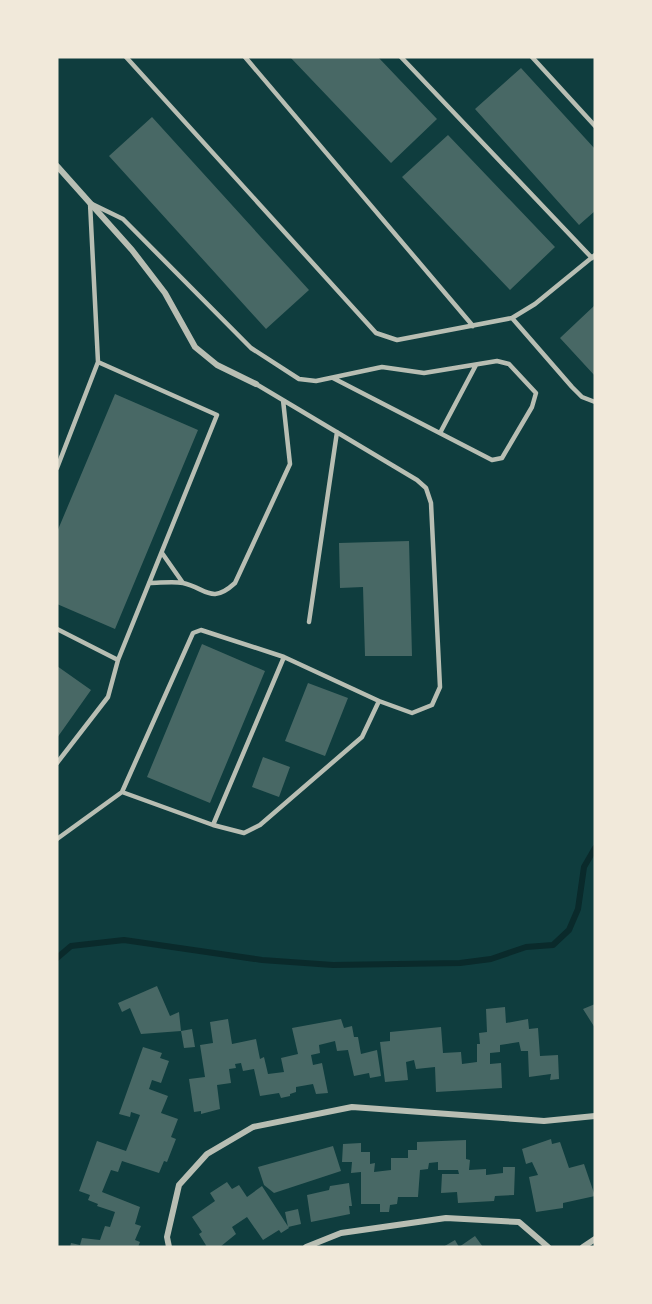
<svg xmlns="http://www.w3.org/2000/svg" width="652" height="1304" font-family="'Space Grotesk',sans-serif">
	<rect width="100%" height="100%" fill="#0f3d3e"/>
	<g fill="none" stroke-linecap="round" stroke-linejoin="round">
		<!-- stream -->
		<path stroke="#0a2a2b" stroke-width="6" d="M57 958 71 946 124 940 262 960 333 965 460 963 491 959 526 947 553 945 569 930 578 909 584 867 595 848"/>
	</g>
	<!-- building -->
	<path fill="#486865" d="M290 57H378L437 119 391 163Z
		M521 68 595 149V211L579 225 475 109Z
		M152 117 309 290 266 329 109 156Z
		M448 135 555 247 510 290 402 177Z
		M595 305V376L560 338Z
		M115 394 198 430 115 629 57 604V532Z
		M409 541 412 656H365L363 587 340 588 339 543Z
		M202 644 265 671 210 803 147 777Z
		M57 666 91 690 57 738Z
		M308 683 348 698 325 756 285 741Z
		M263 757 290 767 279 797 252 787Z
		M157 986 170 1016 179 1012 181 1031 141 1034 130 1008 122 1012 118 1003Z
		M595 1004V1028L583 1009Z
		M505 1007 506 1023 528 1019 529 1029 538 1028 540 1056 558 1055 559 1079 550 1080 551 1074 529 1077 528 1051H521L519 1042 500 1045V1052L490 1053V1064L501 1063 502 1088 436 1092 435 1067 416 1069 414 1060 406 1062 408 1080 385 1082 380 1042 390 1041V1032L441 1027 443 1053 461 1052 462 1064 477 1062V1044H480L479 1033 487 1032 486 1009Z
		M228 1019 232 1044 256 1039 260 1059 264 1057 268 1074 284 1072 281 1058 298 1054 292 1028 341 1019 344 1028 352 1026 354 1037H358L361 1054 377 1050 381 1076 370 1078 369 1073 354 1076 348 1050 337 1051 335 1041 319 1045 320 1053 311 1055 313 1065 322 1063 328 1093 316 1094 313 1084 296 1087V1092L290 1094V1096L281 1098 279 1093 260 1096 254 1069 243 1071 241 1063 235 1064 236 1068 229 1069 231 1083 217 1085 220 1109 201 1114V1111L194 1112 189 1079 205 1077 200 1045 213 1043 210 1022Z
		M192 1029 195 1047 184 1048 181 1031Z
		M143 1047 162 1053 160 1058 169 1061 161 1083 152 1080 149 1089 168 1096 161 1113 178 1119 171 1137 176 1139 167 1162 164 1161 159 1173 122 1161 118 1172 111 1170 102 1192 140 1207 135 1224 141 1226 135 1240 140 1242 138 1247H70L71 1243 80 1245 82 1238 100 1240 105 1226 110 1227 115 1212 97 1206 98 1204 88 1200 90 1195 79 1191 97 1141 126 1151 140 1115 131 1112 130 1117 119 1114Z
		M551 1139 552 1144 560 1142 569 1168 584 1164 595 1196 563 1203V1208L536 1212 529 1177 538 1175 532 1162 526 1164 522 1149Z
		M466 1140V1159L470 1160 469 1170 486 1169V1175L503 1173V1167H515L514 1195 495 1196 494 1201 458 1203 457 1192 441 1193 442 1174H459L458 1170H438V1162L429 1163 428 1169 420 1170 418 1197H398L397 1204 390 1205 389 1212H380V1204H361V1172L351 1173 352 1162H342L343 1144 361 1143V1152H370V1164L375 1163 374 1172 391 1170V1158H408V1150H417V1142Z
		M333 1146 341 1171 274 1193 264 1185 258 1167Z
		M227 1182 232 1189 239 1185 247 1197 262 1186 289 1228 281 1233 279 1230 263 1240 247 1217 232 1227 236 1234 220 1247H207L199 1234 202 1232 192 1217 215 1201 210 1193Z
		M349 1183 352 1206H349L350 1214 311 1222 307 1195 329 1190 330 1186Z
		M298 1209 301 1224 288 1227 285 1212Z
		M475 1236 483 1247H443L455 1240 459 1247Z"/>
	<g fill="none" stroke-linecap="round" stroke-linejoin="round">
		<!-- service -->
		<path stroke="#b8beb3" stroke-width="4.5" d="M126 57 376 333 397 340 512 318 535 304 595 255
			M245 57 473 326
			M401 57 592 258
			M532 57 595 126
			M512 318 572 387 582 397 595 402
			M440 433 476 365
			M57 468 98 362 90 203 123 219 251 348 299 379 316 381 382 367 424 373 497 361 509 364 536 393 532 407 502 458 492 460 333 378
			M162 553 183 583
			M149 583C160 583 173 581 183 583 206 588 211 605 235 583L290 464 283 400
			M309 622 337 432
			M57 629 118 660
			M57 763 108 697 118 660 217 415 98 362
			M122 792 213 825 244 833 260 825 362 737 379 701 412 713 432 705 440 687 431 503 426 488 417 480 256 384
			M213 825 284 657
			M57 839 122 792 193 633 201 630 284 657 379 701"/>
		<!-- minor -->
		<path stroke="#b8beb3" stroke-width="6" d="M57 166 132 250 165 293 195 347 217 365 256 384
			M169 1247 167 1237 179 1185 207 1154 253 1127 352 1107 544 1121 595 1116
			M306 1247 341 1233 446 1218 519 1222 548 1247
			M583 1247 595 1239"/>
	</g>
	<!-- border -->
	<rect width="652" height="1304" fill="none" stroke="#f1e9da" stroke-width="117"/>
</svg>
